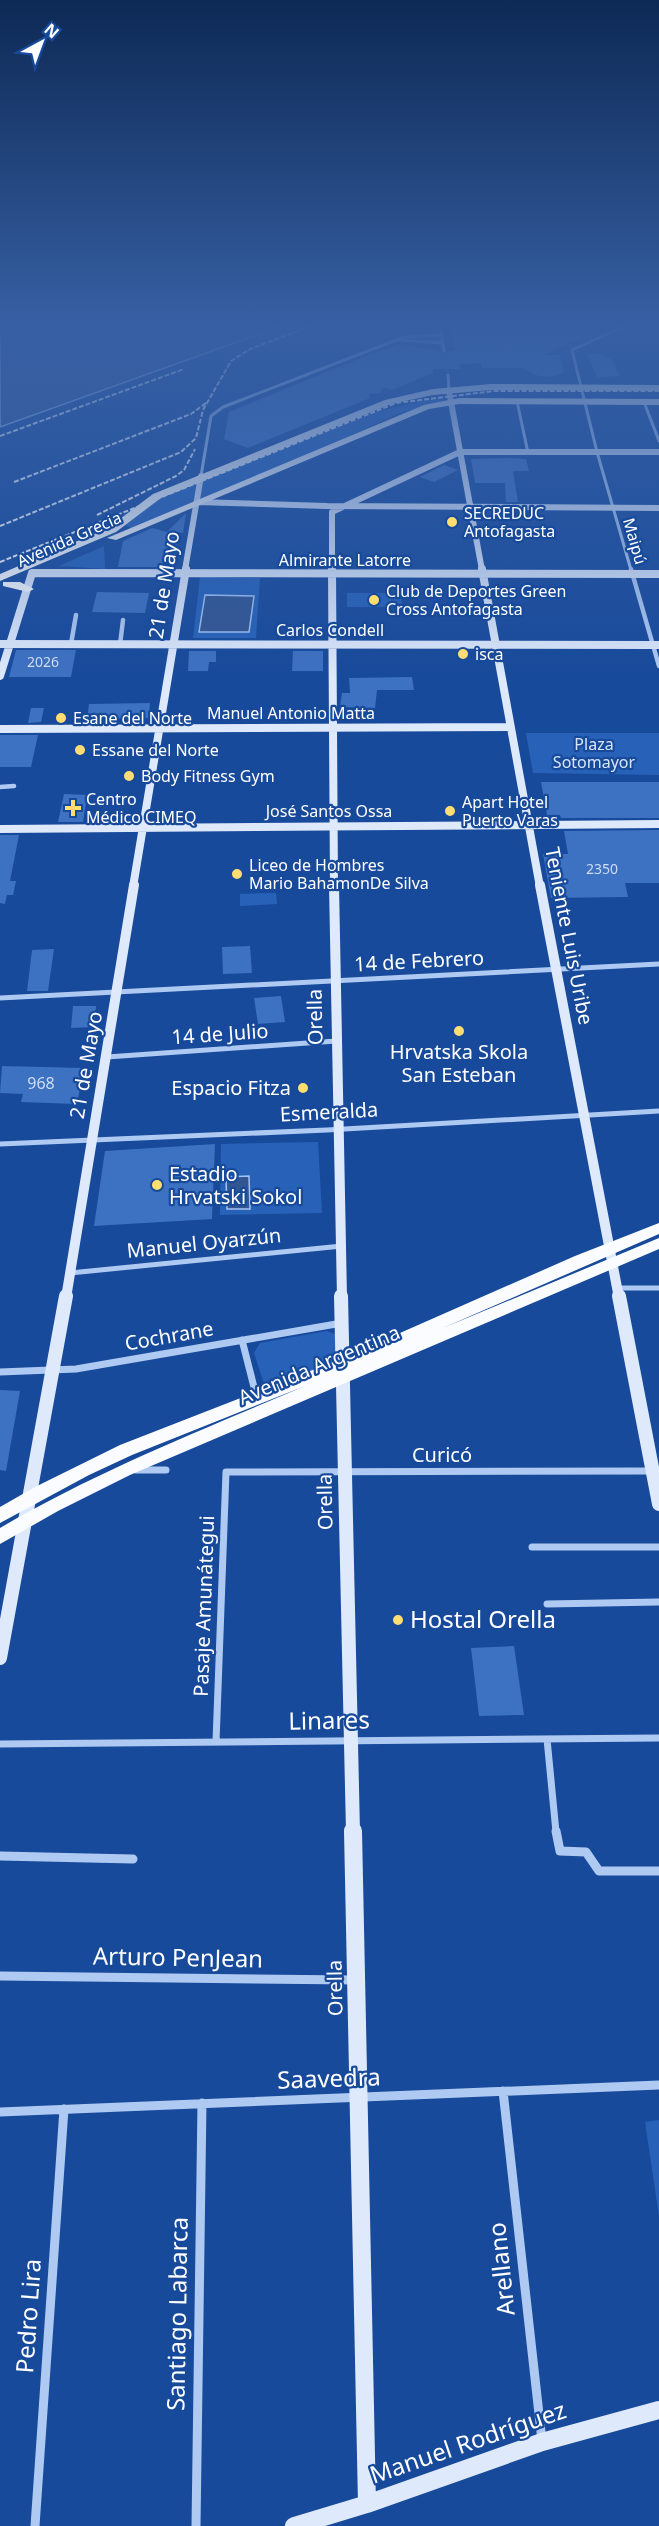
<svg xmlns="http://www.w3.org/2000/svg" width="659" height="2526" font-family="'Noto Sans',sans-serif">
	<rect width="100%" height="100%" fill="#184a9b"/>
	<!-- green -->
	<path fill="#2862b8" d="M444 396 445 401 400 413 254 479 133 529 125 525 168 492 209 474 379 411Z
		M104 546 105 569 59 566Z
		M200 577 260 578 256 638H193Z
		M347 593H401L402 607H347Z
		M526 733H659V775L533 773Z
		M276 893 277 904 240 906V894Z
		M318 1142 322 1213 220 1215 221 1144Z
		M327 1331 337 1335V1360L266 1390 254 1353 260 1343Z
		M659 2120V2216L645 2122Z"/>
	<!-- water -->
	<path fill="#325692" stroke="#a2c4f4" stroke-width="1.5" d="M0 326H282L0 427Z
		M205 595 254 596 249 632H199Z
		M249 1176 250 1209H227L226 1177Z"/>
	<!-- building -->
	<path fill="#3d71c1" d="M450 326H607L543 355H560L564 373 549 377 535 375 524 368H482L481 363 459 364 460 369H433V373L392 390 383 387 380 393 369 394 370 398 248 448 224 439 229 412 343 365 400 344 440 351 443 355 448 351H456Z
		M587 354H601L611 358 620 376 597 377Z
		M510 458 526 459 529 471H513L518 502H506L505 483H475L471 459Z
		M444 465 458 470 434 482 420 477Z
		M186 513 183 533 178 532 175 567H118L123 541 152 528 167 532Z
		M97 592 149 593 145 613 92 612Z
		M16 650H76L71 677H9Z
		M189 651H216V662H209L208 671H188Z
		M293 651H323V671H292Z
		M412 677 414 690H377L375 708 340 707 342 693H350L349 678Z
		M150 703 149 718 87 719 89 704Z
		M31 708H44L41 722 28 723Z
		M0 735H38L31 767H0Z
		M541 782H659V818H561L560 815H547Z
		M64 794 87 795 83 822H58Z
		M659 830V883H625L628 897 551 898 543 854H568L564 831Z
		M0 835H19L10 881H16L13 895H7L5 904 0 903Z
		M250 946 252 973 223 974 222 947Z
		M54 949 48 991H27L32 950Z
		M281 996 285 1022 258 1024 254 998Z
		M73 1006H96L94 1027 71 1028Z
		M2 1066 84 1068 77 1104 21 1102 23 1094 0 1093Z
		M215 1144 212 1219 94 1226 105 1151Z
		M0 1390 20 1391 6 1471 0 1470Z
		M514 1646 524 1715 479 1716 471 1648Z"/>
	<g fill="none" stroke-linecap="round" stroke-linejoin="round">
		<!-- street-tunnel -->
		<path stroke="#3b65aa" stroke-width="3" stroke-dasharray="3 1.5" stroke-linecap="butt" d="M444 351 448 375"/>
		<!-- street-far4 -->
		<path stroke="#afcaf2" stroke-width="3" d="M440 326 444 351
			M624 326 572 350 597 452 631 570
			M399 340 443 343
			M448 375 449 391
			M517 401 528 453
			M644 402 659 441
			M201 476 211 416 223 407 404 337 441 335"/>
		<!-- street-far3 -->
		<path stroke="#afcaf2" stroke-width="4.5" d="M631 569 659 666
			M71 644 76 615
			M120 645 123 620
			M0 787 14 786"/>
		<!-- street-far2 -->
		<path stroke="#afcaf2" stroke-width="5" d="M0 998 659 964
			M107 1057 336 1041
			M0 1144 327 1130 659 1111
			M70 1273 342 1246
			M617 1288H659"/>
		<!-- street-far1 -->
		<path stroke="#afcaf2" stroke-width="7" d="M242 1340 257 1399
			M0 1372 76 1369 342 1323
			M136 1470H166
			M532 1547H659
			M547 1604 659 1602
			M547 1739 556 1832
			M216 1742 226 1472 651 1471
			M0 1744 659 1738"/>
		<!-- street -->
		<path stroke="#afcaf2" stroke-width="9" d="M556 1831 560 1851 586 1852 599 1871H659
			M0 1856 133 1859
			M0 1976 353 1980
			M503 2091 542 2441
			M0 2112 659 2085
			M35 2526 64 2109
			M196 2526 202 2103"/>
		<!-- secondary-far4 -->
		<path stroke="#dee9fc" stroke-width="6" d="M449 391 482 570
			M197 502 327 506 659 508
			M185 570 201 476
			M332 570V512L460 452H659"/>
		<!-- secondary-far3 -->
		<path stroke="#dee9fc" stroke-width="8" d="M332 569 334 887
			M482 569 540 887
			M0 644 659 645
			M0 676 32 573 659 574
			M0 729 510 727
			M0 829 659 824
			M133 887 186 569"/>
		<!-- secondary-far2 -->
		<path stroke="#dee9fc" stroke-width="10" d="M334 885 342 1298
			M540 885 619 1298
			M66 1298 134 885"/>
		<!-- secondary-far1 -->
		<path stroke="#dee9fc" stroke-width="14" d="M341 1296 353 1832
			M619 1296 659 1504
			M0 1658 66 1296"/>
		<!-- secondary -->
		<path stroke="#dee9fc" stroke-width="18" d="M353 1831 367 2504
			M294 2526 367 2504 542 2442 659 2410"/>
		<!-- primary -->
		<path fill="#fafcff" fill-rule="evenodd" d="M659 1223V1234L443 1328 659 1238V1249L130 1475 58 1511 0 1544V1528C97 1471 202 1430 305 1386L132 1455 89 1475 0 1523V1507L35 1487 120 1445 341 1359 575 1256Z"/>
		<!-- highway -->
		<path fill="#fff" fill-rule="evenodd" d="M491 384 659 385V391L491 390 433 395 391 404 161 498 116 532 0 581V574L108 528 153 494 385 400 433 389Z
			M459 398 659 399V405L459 404 429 409 116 540 107 538 424 405Z
			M3 582H20L34 589 28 592 3 586Z"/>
		<!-- rail -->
		<path stroke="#fff" stroke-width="2" stroke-dasharray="5 2" stroke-linecap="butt" d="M0 436 184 369
			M14 482 191 414 206 403
			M97 515 176 476 184 470 195 449
			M0 526 181 452 196 438 203 410 231 361 250 349 311 326
			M0 562 396 403 494 391H659"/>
	</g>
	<!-- sky -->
	<linearGradient id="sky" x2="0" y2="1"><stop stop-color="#0d2955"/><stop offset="0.48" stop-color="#3760a4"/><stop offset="1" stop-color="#3760a4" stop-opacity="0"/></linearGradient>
	<rect width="659" height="679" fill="url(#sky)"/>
	<!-- markers -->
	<g fill="#ffdd70" stroke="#184a9b" stroke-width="2">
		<circle cx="452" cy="522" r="6"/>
		<circle cx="374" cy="600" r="6"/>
		<circle cx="463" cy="654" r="6"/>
		<circle cx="61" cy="718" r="6"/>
		<circle cx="80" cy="750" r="6"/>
		<circle cx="129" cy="776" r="6"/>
		<path d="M70 799h6v6h6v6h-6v6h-6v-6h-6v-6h6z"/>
		<circle cx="450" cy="811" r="6"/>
		<circle cx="237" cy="874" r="6"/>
		<circle cx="459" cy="1031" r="6"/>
		<circle cx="303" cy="1088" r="6"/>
		<circle cx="157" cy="1185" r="6"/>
		<circle cx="398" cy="1620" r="6"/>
	</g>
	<g text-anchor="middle" stroke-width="4.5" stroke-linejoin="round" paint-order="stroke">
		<!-- far-number labels -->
		<g font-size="14" fill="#cedcf0">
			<text x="43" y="667">2026</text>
			<text x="602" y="874">2350</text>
		</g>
		<!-- far-poi labels -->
		<g font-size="16" fill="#fff" stroke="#184a9b" text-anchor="start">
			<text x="464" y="519">SECREDUC<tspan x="464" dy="18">Antofagasta</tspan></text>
			<text x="386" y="597">Club de Deportes Green<tspan x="386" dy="18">Cross Antofagasta</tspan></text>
			<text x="475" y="660">isca</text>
			<text x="73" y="724">Esane del Norte</text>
			<text x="92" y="756">Essane del Norte</text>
			<text x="141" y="782">Body Fitness Gym</text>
			<text x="86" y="805">Centro<tspan x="86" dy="18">Médico CIMEQ</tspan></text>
			<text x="462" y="808">Apart Hotel<tspan x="462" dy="18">Puerto Varas</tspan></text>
			<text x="249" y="871">Liceo de Hombres<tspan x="249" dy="18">Mario BahamonDe Silva</tspan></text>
		</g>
		<!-- far-street labels -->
		<g font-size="16" fill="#fff" stroke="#184a9b">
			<text transform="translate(69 539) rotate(-24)" y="6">Avenida Grecia</text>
			<text transform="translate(635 541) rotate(74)" y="6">Maipú</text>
			<text x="345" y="566">Almirante Latorre</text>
			<text x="330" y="636">Carlos Condell</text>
			<text x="291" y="719">Manuel Antonio Matta</text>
			<text x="329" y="817">José Santos Ossa</text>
		</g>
		<!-- far-park labels -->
		<g font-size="16" fill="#d7e6fc" stroke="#184a9b">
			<text x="594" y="750">Plaza<tspan x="594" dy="18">Sotomayor</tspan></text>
		</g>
		<!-- number labels -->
		<g font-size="16" fill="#cedcf0">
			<text x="41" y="1089">968</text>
		</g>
		<!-- street labels -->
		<g font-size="20" fill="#fff" stroke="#184a9b">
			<text transform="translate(164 585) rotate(-81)" y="7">21 de Mayo</text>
			<text transform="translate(569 936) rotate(79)" y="7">Teniente Luis Uribe</text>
			<text transform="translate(419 961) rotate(-3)" y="7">14 de Febrero</text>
			<text transform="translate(315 1017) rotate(-91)" y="7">Orella</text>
			<text transform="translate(220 1034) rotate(-4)" y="7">14 de Julio</text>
			<text transform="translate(86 1065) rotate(-80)" y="7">21 de Mayo</text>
			<text transform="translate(329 1112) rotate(-3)" y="7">Esmeralda</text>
			<text transform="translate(204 1243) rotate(-6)" y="7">Manuel Oyarzún</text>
			<text transform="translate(169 1336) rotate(-10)" y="7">Cochrane</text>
			<text transform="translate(319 1365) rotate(-23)" y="7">Avenida Argentina</text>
			<text x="442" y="1462">Curicó</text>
			<text transform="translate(325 1502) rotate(-91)" y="7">Orella</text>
			<text transform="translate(204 1606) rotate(-88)" y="7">Pasaje Amunátegui</text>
			<text transform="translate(335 1988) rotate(-91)" y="7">Orella</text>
		</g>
		<!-- poi labels -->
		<g font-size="20" fill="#fff" stroke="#184a9b">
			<text x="459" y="1059">Hrvatska Skola<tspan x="459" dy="23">San Esteban</tspan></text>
			<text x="291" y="1095" text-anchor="end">Espacio Fitza</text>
			<text x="169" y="1181" text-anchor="start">Estadio<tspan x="169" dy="23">Hrvatski Sokol</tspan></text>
		</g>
		<!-- near-poi labels -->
		<g font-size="24" fill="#fff" stroke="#184a9b" text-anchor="start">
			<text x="410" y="1628">Hostal Orella</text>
		</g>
		<!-- near-street labels -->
		<g font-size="24" fill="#fff" stroke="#184a9b">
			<text transform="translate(329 1721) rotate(-1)" y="8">Linares</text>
			<text transform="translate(178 1958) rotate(1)" y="8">Arturo PenJean</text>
			<text transform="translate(329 2079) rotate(-2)" y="8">Saavedra</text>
			<text transform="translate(502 2269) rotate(-96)" y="8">Arellano</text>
			<text transform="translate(178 2314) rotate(-89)" y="8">Santiago Labarca</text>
			<text transform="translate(29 2316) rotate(-86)" y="8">Pedro Lira</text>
			<text transform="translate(468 2443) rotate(-19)" y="8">Manuel Rodríguez</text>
		</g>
	</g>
	<!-- north arrow -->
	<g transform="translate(42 42) rotate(41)" stroke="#184a9b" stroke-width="4.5" paint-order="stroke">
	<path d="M0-4.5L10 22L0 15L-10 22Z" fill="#ffffff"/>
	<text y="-9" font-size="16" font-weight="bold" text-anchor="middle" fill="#ffffff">N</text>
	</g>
</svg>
